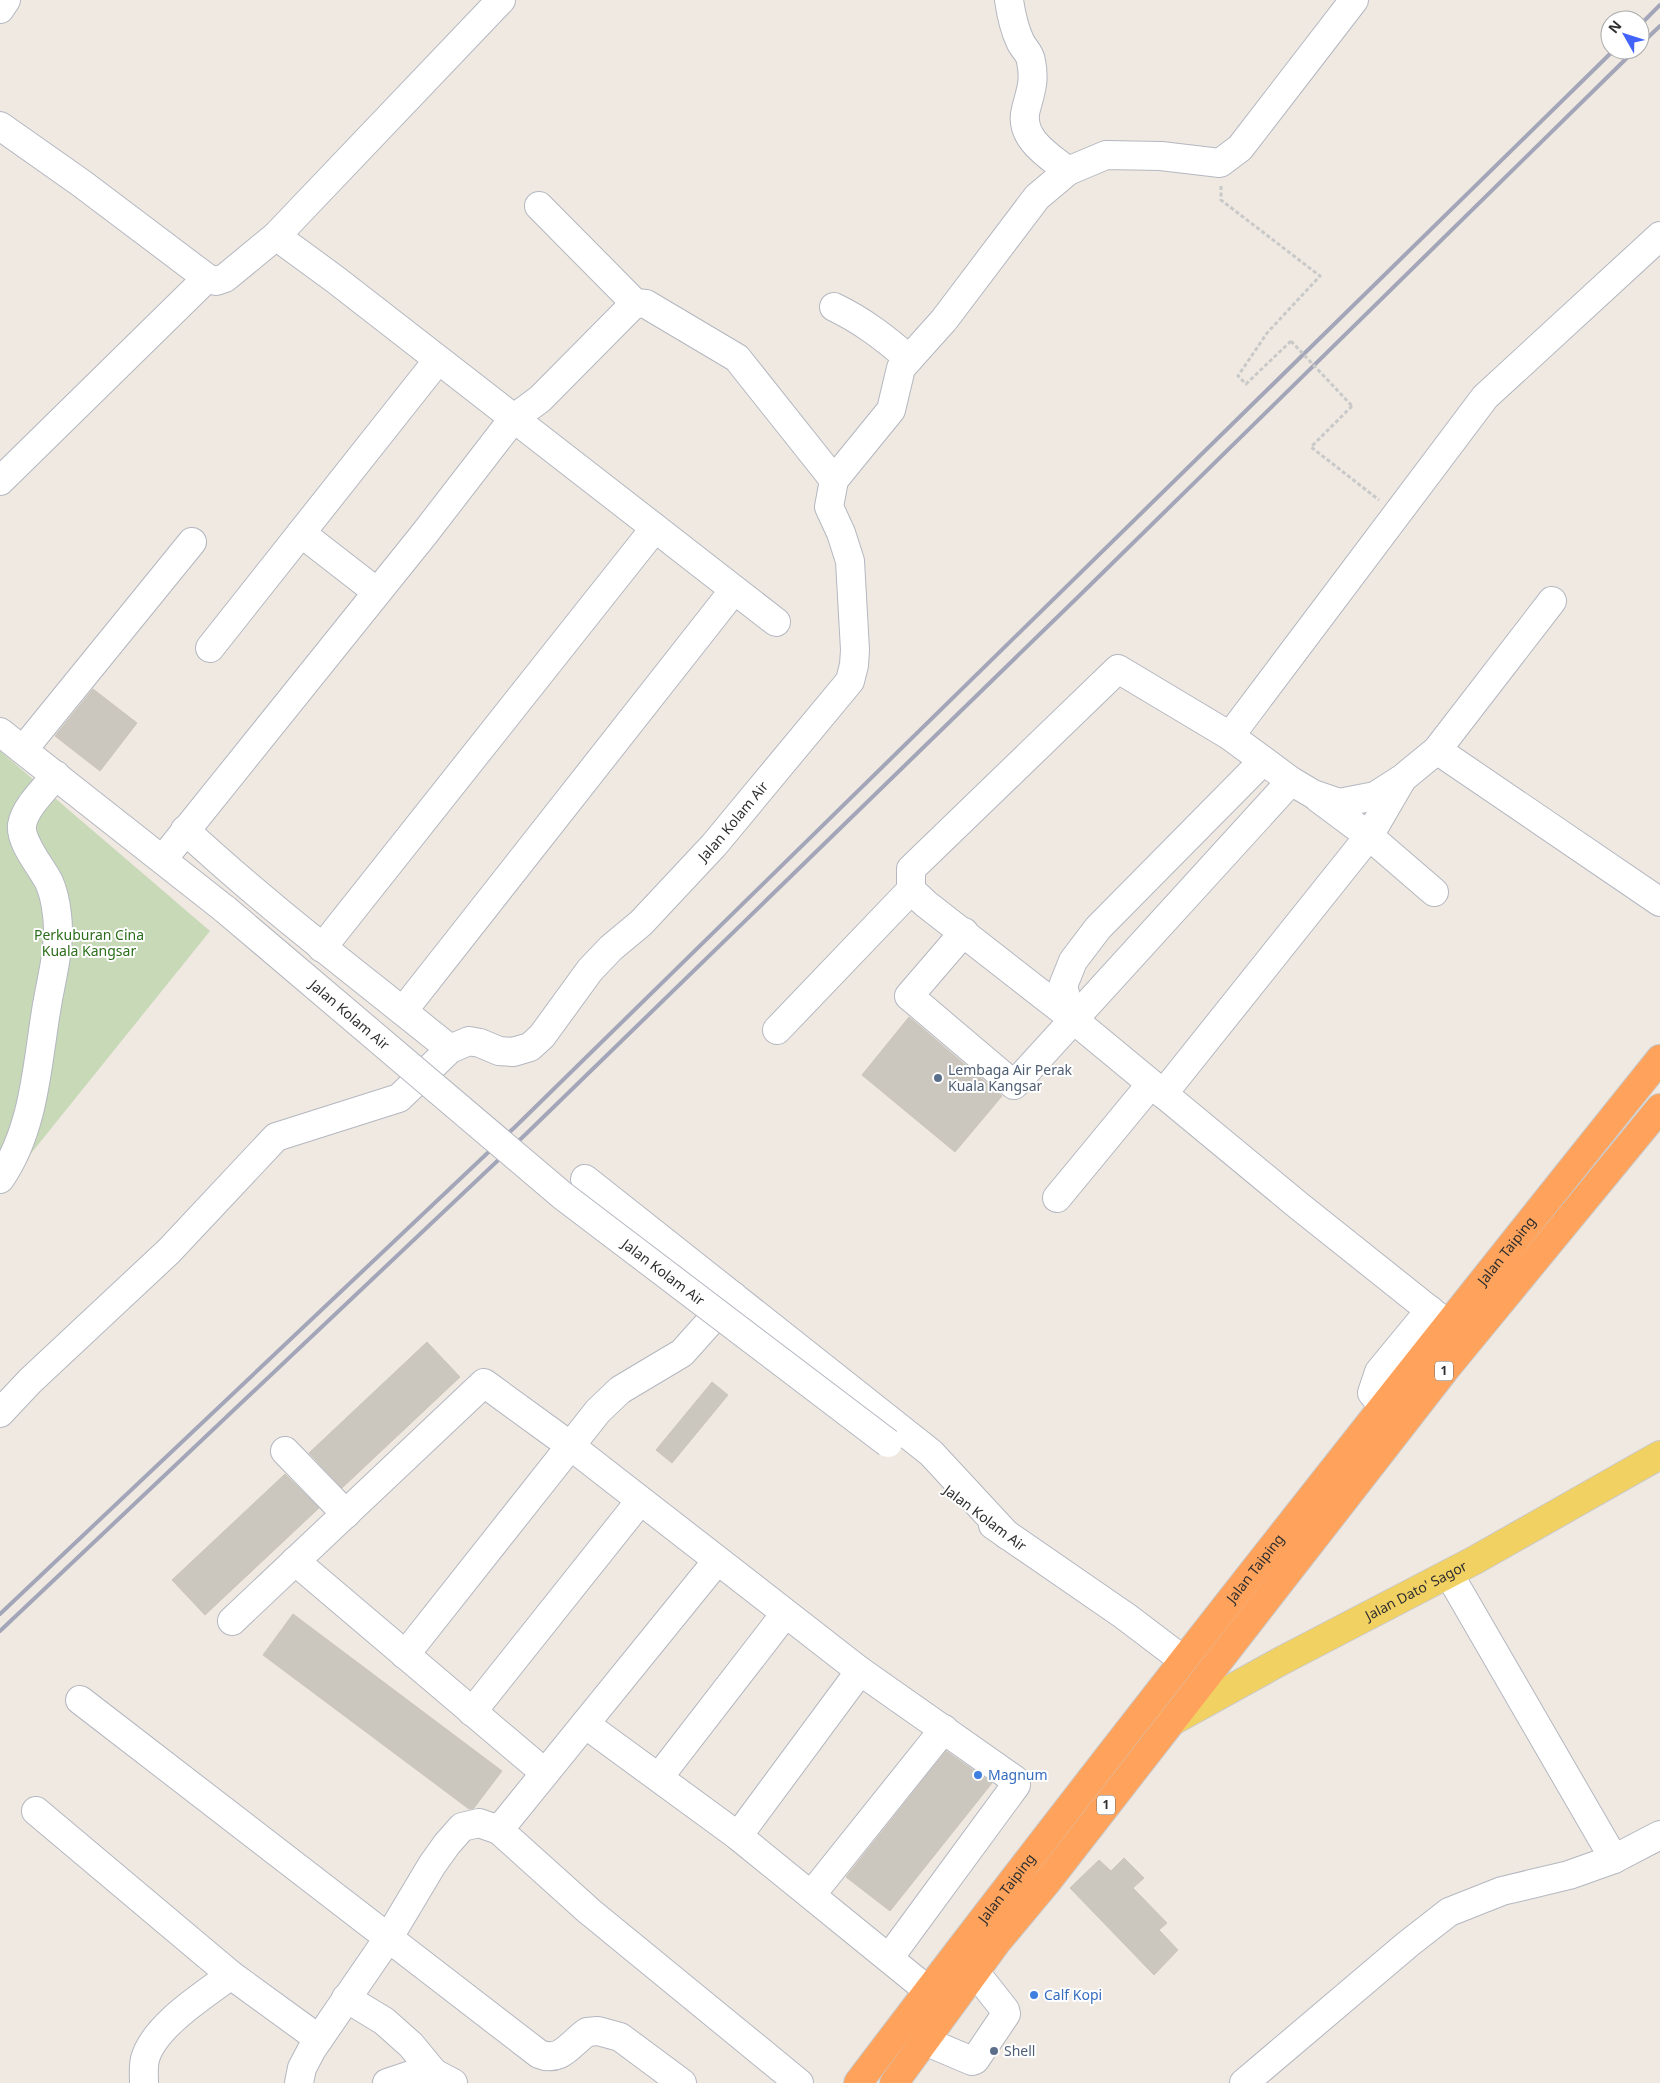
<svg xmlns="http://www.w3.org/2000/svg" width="1660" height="2083" font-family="'Noto Sans',sans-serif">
	<rect width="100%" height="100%" fill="#efe9e1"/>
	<!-- cemetery -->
	<path fill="#c8d9b8" d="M0 751 210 931 0 1192Z"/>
	<!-- building -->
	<path fill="#cbc7bf" stroke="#cbc5ba" d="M93 689 137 723 100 771 55 736Z
		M909 1017 1002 1096 955 1152 862 1075Z
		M427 1342 460 1377 342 1488 309 1453Z
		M712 1382 728 1395 672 1463 656 1450Z
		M285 1474 319 1508 205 1615 172 1580Z
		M293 1614 502 1771 474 1808 469 1809 263 1655Z
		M946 1751 992 1783 890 1911 846 1877Z
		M1124 1858 1144 1878 1133 1888 1167 1923 1159 1930 1178 1950 1154 1975 1070 1888 1099 1860 1111 1871Z"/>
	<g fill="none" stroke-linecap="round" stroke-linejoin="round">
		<!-- minor casing -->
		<g stroke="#b4b7c1" stroke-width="30">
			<g id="minor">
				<path d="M501 0 276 236 336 280 776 622"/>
				<path d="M1009 0C1011 14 1014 28 1020 41 1023 48 1030 53 1031 61 1035 81 1031 90 1026 109 1018 138 1049 156 1068 171"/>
				<path d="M0 9 6 0"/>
				<path d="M0 126 81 183 207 278 216 281 225 278 276 236"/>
				<path d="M539 206 635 303"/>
				<path d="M834 307C863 321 885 338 909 359"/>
				<path d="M0 481 207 278"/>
				<path d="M301 533 377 592"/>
				<path d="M210 648 438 360"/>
				<path d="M0 732 226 910"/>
				<path d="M1230 736 1485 397 1660 236"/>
				<path d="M23 750 192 542"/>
				<path d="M1437 750 1660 902"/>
				<path d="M1318 798 1369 836 1434 892"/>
				<path d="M185 830C269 908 361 977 450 1049"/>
				<path d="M163 859 425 533 513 419 540 399 635 303 646 304 737 358 834 480 891 410 901 368 944 320 1037 197 1068 171 1106 155 1161 156 1220 163 1240 148 1354 0"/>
				<path d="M964 932 909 996 1014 1085 1291 781"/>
				<path d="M322 948 655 528"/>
				<path d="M403 1011 734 590"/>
				<path d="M1072 1019 1063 986 1073 961 1098 928 1263 761"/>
				<path d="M777 1030 911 890"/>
				<path d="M1163 1094 1369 836 1401 781"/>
				<path d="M0 1179C35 1129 37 1063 47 1005 52 976 61 944 57 915 56 905 53 891 49 882 40 865 20 842 22 825 25 807 45 789 56 775"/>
				<path d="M585 1179 931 1453 1007 1535"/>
				<path d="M1057 1198 1151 1084"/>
				<path d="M1447 1324 1299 1206 1062 1010 926 904 911 890V869L1118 669 1230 736 1291 781 1313 794 1339 803 1375 796 1403 778 1437 750 1552 601"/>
				<path d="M1382 1405 1372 1393 1379 1372 1430 1310"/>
				<path id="s1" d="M0 1413 30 1381 169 1251 276 1137 399 1098 450 1049 469 1041 480 1043 499 1051 513 1052 530 1047 542 1036 590 970 611 948 641 923 714 845 850 681 854 665 855 650 850 561 841 533 829 507 834 480"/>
				<path d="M285 1451 346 1514"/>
				<path d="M993 1525 1125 1616 1183 1660"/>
				<path d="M295 1561 545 1773"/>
				<path d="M1449 1574 1614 1859"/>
				<path d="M232 1621 484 1383 572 1447 860 1671 1015 1780 1016 1785 889 1958"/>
				<path d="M405 1655 598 1411 620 1390 682 1353 733 1296"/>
				<path d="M80 1700 539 2054C561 2063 570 2044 587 2032L598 2031 620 2037 682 2083"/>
				<path d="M472 1712 640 1501"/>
				<path d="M585 1724 738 1836 946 2005"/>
				<path d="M659 1777 785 1614"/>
				<path d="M36 1811 231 1975 319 2039"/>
				<path d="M499 1830 717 1561"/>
				<path d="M738 1836 860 1671"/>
				<path d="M812 1894 944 1729"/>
				<path d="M346 1998 384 2021 411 2045 434 2073"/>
				<path d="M925 2041 972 2061 975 2060 1006 2014 1005 2010 975 1972"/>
				<path d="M144 2083C144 2076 143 2067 145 2059 154 2026 204 1995 231 1975"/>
				<path d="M299 2083 302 2068 312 2049 389 1937 432 1865 447 1844 462 1827 479 1823 499 1830 589 1911 799 2083"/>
				<path d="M387 2083 414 2074 434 2073 453 2083"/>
				<path d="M1244 2083 1408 1944 1449 1912 1502 1891 1569 1875 1614 1859 1660 1835"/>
			</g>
		</g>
		<!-- major casing -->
		<g stroke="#c9c9c9" stroke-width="30">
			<g id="major">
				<path id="s2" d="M1171 1722 1281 1661 1475 1560 1660 1455"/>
			</g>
		</g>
		<!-- highway casing -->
		<g stroke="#c9c9c9" stroke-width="30">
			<g id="highway">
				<path id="s3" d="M858 2083C1120 1737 1389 1397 1660 1059"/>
				<path d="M894 2083 997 1942 1047 1882 1448 1366 1660 1108"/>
			</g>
		</g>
		<!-- path -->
		<path stroke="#c9c9c9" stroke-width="3" stroke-dasharray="4 2.5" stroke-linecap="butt" d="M1221 186V200L1320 276 1267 333 1238 376 1246 384 1291 341
			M1352 406 1311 447 1379 500"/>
		<!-- minor -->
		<use href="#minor" stroke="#fff" stroke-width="28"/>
		<!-- major -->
		<use href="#major" stroke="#f2d163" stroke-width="28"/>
		<!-- highway -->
		<use href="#highway" stroke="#ffa35c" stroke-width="28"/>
		<!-- rail -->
		<path stroke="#a3a6b8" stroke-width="4" d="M1640 25 1660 5
			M1640 45 1660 26
			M0 1614 515 1127 1614 50
			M0 1631 527 1133 1078 597 1635 50"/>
		<!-- minor-bridge casing -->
		<g stroke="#b4b7c1" stroke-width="30" stroke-linecap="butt">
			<g id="minor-bridge">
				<path id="s4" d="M226 910 563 1196 888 1443"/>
			</g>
		</g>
		<!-- path-bridge -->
		<path stroke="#c9c9c9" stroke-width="3" stroke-dasharray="4 2.5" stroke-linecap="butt" d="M1291 341 1352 406"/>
		<!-- minor-bridge -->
		<use href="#minor-bridge" stroke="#fff" stroke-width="28"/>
	</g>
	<!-- markers -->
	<g fill="#5c6f8a" stroke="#fff" stroke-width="2">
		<circle cx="938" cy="1078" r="5"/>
		<circle cx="994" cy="2051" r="5"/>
	</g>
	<g fill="#3f7fe0" stroke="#fff" stroke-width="2">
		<circle cx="978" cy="1775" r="5"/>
		<circle cx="1034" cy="1995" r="5"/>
	</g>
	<g text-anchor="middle" stroke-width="4" stroke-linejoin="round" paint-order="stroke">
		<!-- shield labels -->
		<g fill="#fff" stroke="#6d6d6d" stroke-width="1">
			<rect x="1435" y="1361.5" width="18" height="19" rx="4"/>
			<rect x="1097" y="1795.5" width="18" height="19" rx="4"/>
		</g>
		<g font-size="12" font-weight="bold" fill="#2e2e2e">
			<text x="1444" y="1375">1</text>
			<text x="1106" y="1809">1</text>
		</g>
		<!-- street labels -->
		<g font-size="14" fill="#2e2e2e" stroke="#fff">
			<text dy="5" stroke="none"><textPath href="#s1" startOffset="979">Jalan Kolam Air</textPath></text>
			<text dy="5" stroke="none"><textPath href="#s4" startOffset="162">Jalan Kolam Air</textPath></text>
			<text dy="5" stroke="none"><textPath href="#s3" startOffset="1055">Jalan Taiping</textPath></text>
			<text dy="5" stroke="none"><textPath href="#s4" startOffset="568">Jalan Kolam Air</textPath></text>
			<text transform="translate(985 1518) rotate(37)" y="5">Jalan Kolam Air</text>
			<text dy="5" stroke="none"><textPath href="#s3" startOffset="650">Jalan Taiping</textPath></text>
			<text dy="5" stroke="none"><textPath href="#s2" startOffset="278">Jalan Dato' Sagor</textPath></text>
			<text dy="5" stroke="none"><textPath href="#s3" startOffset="245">Jalan Taiping</textPath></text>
		</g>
		<!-- park labels -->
		<g font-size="14" fill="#2c6e1b" stroke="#fff">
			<text x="89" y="940">Perkuburan Cina<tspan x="89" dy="16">Kuala Kangsar</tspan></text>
		</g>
		<!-- service labels -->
		<g font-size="14" fill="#4e5e75" stroke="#fff" text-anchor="start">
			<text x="948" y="1075">Lembaga Air Perak<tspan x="948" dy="16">Kuala Kangsar</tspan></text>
			<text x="1004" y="2056">Shell</text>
		</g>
		<!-- shop labels -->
		<g font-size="14" fill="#366cbe" stroke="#fff" text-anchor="start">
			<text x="988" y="1780">Magnum</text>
			<text x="1044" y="2000">Calf Kopi</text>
		</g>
	</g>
	<!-- north arrow -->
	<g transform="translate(1625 35) rotate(309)"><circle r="24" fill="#ffffff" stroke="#ababab"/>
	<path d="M0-4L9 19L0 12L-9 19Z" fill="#4264fb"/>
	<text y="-8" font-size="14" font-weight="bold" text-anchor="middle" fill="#2e2e2e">N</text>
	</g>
</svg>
